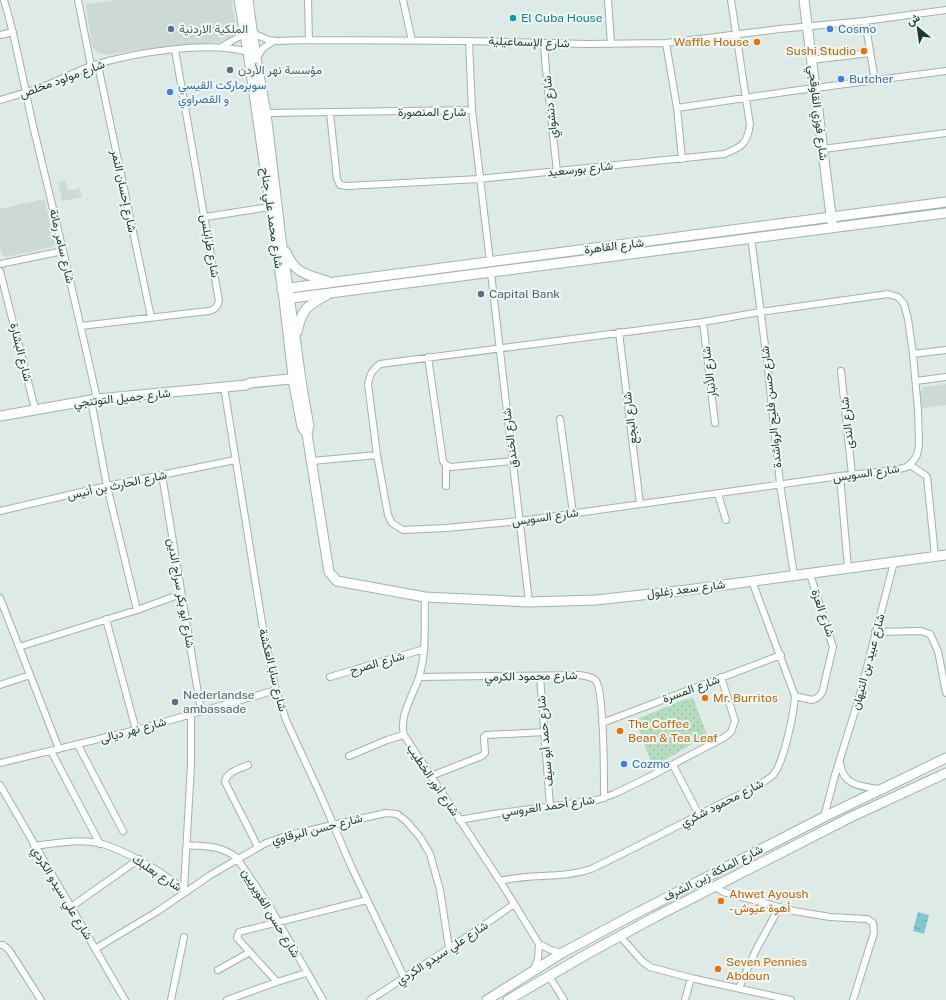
<svg xmlns="http://www.w3.org/2000/svg" width="946" height="1000" font-family="'Public Sans',Vazirmatn,sans-serif">
	<defs>
		<pattern id="park-dots" width="8" height="8" patternUnits="userSpaceOnUse"><rect width="8" height="8" fill="#b6dcc0"/><path d="M2 2h.1M6 6h.1" fill="none" stroke="#9cbea5" stroke-width="1.8" stroke-linecap="round"/></pattern>
		<pattern id="water-ripples" width="26" height="14" patternUnits="userSpaceOnUse"><rect width="26" height="14" fill="#85c5d0"/><path d="M2 4q2-2 4 0t4 0M15 11q2-2 4 0t4 0" fill="none" stroke="#6ca1a9"/></pattern>
	</defs>
	<rect width="100%" height="100%" fill="#deeae5"/>
	<!-- built -->
	<path fill="#ccdad3" d="M117 0H231L236 26 231 37 219 42 136 50 106 55 97 52 92 46 86 4Z
		M66 181 68 191 80 188 82 197 62 201 58 182Z
		M44 199 55 241V244L52 247 6 257 3 256 0 249V209Z
		M946 384V405L922 408 920 393 923 387Z"/>
	<!-- park -->
	<path fill="url(#park-dots)" d="M693 698 707 735 653 767 635 720 683 700Z"/>
	<!-- water -->
	<path fill="url(#water-ripples)" d="M918 912 929 915 924 934 913 931Z"/>
	<g fill="none" stroke-linecap="round" stroke-linejoin="round">
		<!-- street casing -->
		<g stroke="#a1b2ac" stroke-width="8">
			<path id="street" d="M4 0C17 42 24 87 34 130 56 220 77 309 97 399
				M78 0 91 66
				M308 0 309 40
				M403 0 412 41
				M608 0 611 44
				M865 21 875 81
				M252 30 257 35 266 39 274 41 309 40 469 41 587 44 666 43 677 108 682 159
				M0 35 13 32
				M469 41 472 110
				M544 43 546 70 557 172
				M666 43 780 29 865 21 946 10
				M221 47 244 34
				M256 59 263 48 274 41
				M811 60 870 53
				M98 65 151 317
				M0 100C18 95 35 90 52 83 65 77 78 71 91 66 131 53 209 40 248 52
				M677 108 792 91 946 71
				M266 113 472 110 490 262
				M330 113 337 179 340 185 347 186 479 179 724 154C742 147 747 144 750 125L731 0
				M823 149 946 133
				M205 217 270 207
				M751 237 768 369 780 484 794 575
				M0 264 63 251
				M0 271 35 409
				M491 273 529 602
				M888 294 898 297 904 304 908 319 913 354 918 410 919 445 917 455 914 460 907 467 895 470 840 476 520 521 446 528 403 530 392 523 388 515 377 455 368 384C370 374 372 370 380 364L703 322 760 312Z
				M703 322 715 423
				M81 326 208 311C215 310 217 307 219 301L175 50
				M619 332 640 504
				M913 354 946 350
				M428 357 443 461 446 465 451 467 513 461
				M841 371 852 475
				M916 381 946 377
				M224 387 264 635 276 690 286 720 321 796 351 866 404 977
				M91 400 107 486 137 610
				M560 419 573 513
				M312 461 377 455
				M446 465V486
				M910 465 925 475 927 477 935 556
				M162 475 201 711
				M840 476 848 568
				M718 494 726 520
				M0 511 107 486 235 460
				M425 597C424 624 427 652 419 677 413 696 399 715 404 735L500 881 539 944 551 950 562 953
				M0 598 59 749
				M106 619 136 730
				M875 632 921 631 930 634 938 651 946 693
				M19 647 137 610 181 594
				M540 676 550 806
				M330 677 424 649
				M419 677 579 675C584 676 592 676 596 681 604 692 604 779 604 798
				M0 685 30 675
				M795 696 812 700 817 698 822 693 833 647 810 574
				M602 723 781 655
				M78 745 123 831
				M51 751 100 844
				M349 756 387 740 404 735
				M0 763 136 730 276 690
				M840 763C843 786 860 786 879 789
				M248 765C240 769 226 772 225 782L258 847
				M673 765 699 815
				M431 776 482 756 485 753 484 737 486 735 545 732
				M0 785 125 1000
				M824 817 835 775 859 698 894 562
				M459 820 493 814 597 800 614 794 647 778 725 737 731 732 735 721 721 677
				M187 845C207 847 221 845 237 858L271 909 323 1000
				M34 846C55 843 78 839 99 843 125 850 165 873 185 891
				M500 881C530 873 561 879 591 869 635 848 679 825 722 803 735 797 764 784 773 775 784 763 794 712 795 696L752 581
				M716 887 723 892 794 911 830 917 867 919 873 923 874 933 853 1000
				M184 889 191 765V714
				M71 907 139 859
				M620 936 642 961 650 967 691 978 791 1000
				M0 945H3L9 950 41 1000
				M95 949 158 911 212 874 266 843 289 835 386 813 397 814 406 821 420 837 430 854 440 890 449 948
				M218 970 250 952
				M533 971 538 959 539 944
				M549 976 564 1000
				M277 982 237 938 239 932 367 900
				M739 988 757 948 779 908
				M171 1000 184 937
				M227 1000 277 982 306 973
				M370 1000 474 932 514 904
				M685 1000 691 978"/>
		</g>
		<!-- secondary casing -->
		<g stroke="#9db6ad" stroke-width="11">
			<path id="secondary" d="M239 0 248 52 284 299 294 385 302 427 307 434 329 572 337 581 425 597 529 602 596 600 687 590 946 555
				M248 0 256 59 266 113 281 239 303 394 309 426 307 434
				M804 0 832 223
				M286 252C294 273 307 275 327 281
				M282 289 946 202
				M284 299 946 213
				M297 332C302 309 306 306 327 295
				M0 416 97 399 246 385 250 383 300 378
				M487 1000 562 953 631 916 824 817 946 758
				M508 1000 587 954 655 917 851 817 946 773"/>
		</g>
		<!-- street -->
		<use href="#street" stroke="#fff" stroke-width="6"/>
		<!-- secondary -->
		<use href="#secondary" stroke="#fff" stroke-width="9"/>
	</g>
	<!-- markers -->
	<circle fill="#0f9aa8" stroke="#eef7f2" stroke-width="1.5" cx="513" cy="18" r="4"/>
	<g fill="#5c6f8a" stroke="#eef7f2" stroke-width="1.5">
		<circle cx="171" cy="29" r="4"/>
		<circle cx="230" cy="70" r="4"/>
		<circle cx="481" cy="294" r="4"/>
		<circle cx="175" cy="702" r="4"/>
	</g>
	<g fill="#3f7fe0" stroke="#eef7f2" stroke-width="1.5">
		<circle cx="830" cy="29" r="4"/>
		<circle cx="841" cy="79" r="4"/>
		<circle cx="170" cy="92" r="4"/>
		<circle cx="624" cy="764" r="4"/>
	</g>
	<g fill="#e8710a" stroke="#eef7f2" stroke-width="1.5">
		<circle cx="757" cy="42" r="4"/>
		<circle cx="864" cy="51" r="4"/>
		<circle cx="705" cy="698" r="4"/>
		<circle cx="620" cy="731" r="4"/>
		<circle cx="721" cy="901" r="4"/>
		<circle cx="718" cy="969" r="4"/>
	</g>
	<g text-anchor="middle" stroke-width="4" stroke-linejoin="round" paint-order="stroke">
		<!-- culture labels -->
		<g font-size="12" fill="#0d838f" stroke="#eef7f2" text-anchor="start">
			<text x="521" y="22">El Cuba House</text>
		</g>
		<!-- service labels -->
		<g font-size="12" fill="#4e5e75" stroke="#eef7f2" text-anchor="start">
			<text x="179" y="33">الملكية الاردنية</text>
			<text x="238" y="74">مؤسسة نهر الأردن</text>
			<text x="489" y="298">Capital Bank</text>
			<text x="183" y="699">Nederlandse<tspan x="183" dy="14">ambassade</tspan></text>
		</g>
		<!-- shop labels -->
		<g font-size="12" fill="#366cbe" stroke="#eef7f2" text-anchor="start">
			<text x="838" y="33">Cosmo</text>
			<text x="849" y="83">Butcher</text>
			<text x="178" y="89">سوبرماركت القيسي<tspan x="178" dy="14">و القصراوي</tspan></text>
			<text x="632" y="768">Cozmo</text>
		</g>
		<!-- street labels -->
		<g font-size="12" fill="#1f3a32" stroke="#eef7f2">
			<text transform="translate(529 42) rotate(2)" y="4">شارع الإسماعيلية</text>
			<text transform="translate(62 79) rotate(-20)" y="4">شارع مولود مخلص</text>
			<text transform="translate(550 107) rotate(-96)" y="4">شارع دنشواي</text>
			<text x="432" y="116">شارع المنصورة</text>
			<text transform="translate(818 113) rotate(83)" y="4">شارع فوزي القاوقجي</text>
			<text transform="translate(580 169) rotate(-6)" y="4">شارع بورسعيد</text>
			<text transform="translate(124 191) rotate(78)" y="4">شارع إحسان النمر</text>
			<text transform="translate(272 218) rotate(82)" y="4">شارع محمد علي جناح</text>
			<text transform="translate(62 246) rotate(77)" y="4">شارع سامر رمانة</text>
			<text transform="translate(210 246) rotate(80)" y="4">شارع طرابلس</text>
			<text transform="translate(614 246) rotate(-7)" y="4">شارع القاهرة</text>
			<text transform="translate(21 352) rotate(76)" y="4">شارع البشارة</text>
			<text transform="translate(709 372) rotate(-97)" y="4">شارع الأنبار</text>
			<text transform="translate(122 398) rotate(-6)" y="4">شارع جميل التوتنجي</text>
			<text transform="translate(771 407) rotate(-96)" y="4">شارع حسن فليح الرواشدة</text>
			<text transform="translate(630 418) rotate(-97)" y="4">شارع البجع</text>
			<text transform="translate(847 423) rotate(-96)" y="4">شارع الندى</text>
			<text transform="translate(510 438) rotate(-97)" y="4">شارع الخندق</text>
			<text transform="translate(866 473) rotate(-8)" y="4">شارع السويس</text>
			<text transform="translate(117 485) rotate(-12)" y="4">شارع الحارث بن أنيس</text>
			<text transform="translate(545 517) rotate(-8)" y="4">شارع السويس</text>
			<text transform="translate(686 589) rotate(-7)" y="4">شارع سعد زغلول</text>
			<text transform="translate(181 593) rotate(80)" y="4">شارع أبو بكر سراج الدين</text>
			<text transform="translate(823 613) rotate(71)" y="4">شارع العزة</text>
			<text transform="translate(868 662) rotate(-75)" y="4">شارع عبيد بن التيهان</text>
			<text transform="translate(377 663) rotate(-16)" y="4">شارع الصرح</text>
			<text transform="translate(273 670) rotate(76)" y="4">شارع سابا العكشة</text>
			<text transform="translate(531 676) rotate(-1)" y="4">شارع محمود الكرمي</text>
			<text transform="translate(691 689) rotate(-20)" y="4">شارع المسرة</text>
			<text transform="translate(133 730) rotate(-15)" y="4">شارع نهر ديالى</text>
			<text transform="translate(545 741) rotate(-95)" y="4">شارع حمد أبو سيف</text>
			<text transform="translate(433 780) rotate(56)" y="4">شارع أنور الخطيب</text>
			<text transform="translate(722 803) rotate(-27)" y="4">شارع محمود شكري</text>
			<text transform="translate(548 806) rotate(-8)" y="4">شارع أحمد العروسي</text>
			<text transform="translate(317 829) rotate(-14)" y="4">شارع حسن البرقاوي</text>
			<text transform="translate(157 873) rotate(33)" y="4">شارع بعلبك</text>
			<text transform="translate(713 873) rotate(-27)" y="4">شارع الملكة زين الشرف</text>
			<text transform="translate(62 893) rotate(59)" y="4">شارع علي سيدو الكردي</text>
			<text transform="translate(271 913) rotate(59)" y="4">شارع حسن الغويريين</text>
			<text transform="translate(442 953) rotate(-33)" y="4">شارع علي سيدو الكردي</text>
		</g>
		<!-- food labels -->
		<g font-size="12" fill="#c56008" stroke="#eef7f2" text-anchor="start">
			<text x="749" y="46" text-anchor="end">Waffle House</text>
			<text x="856" y="55" text-anchor="end">Sushi Studio</text>
			<text x="713" y="702">Mr. Burritos</text>
			<text x="628" y="728">The Coffee<tspan x="628" dy="14">Bean &amp; Tea Leaf</tspan></text>
			<text x="729" y="898">Ahwet Ayoush<tspan x="729" dy="14">- أهوة عيّوش</tspan></text>
			<text x="726" y="966">Seven Pennies<tspan x="726" dy="14">Abdoun</tspan></text>
		</g>
	</g>
	<!-- north arrow -->
	<g transform="translate(918 28) rotate(331)" stroke="#eef7f2" stroke-width="3" paint-order="stroke">
	<path d="M0-3L7 15L0 10L-7 15Z" fill="#1f3a32"/>
	<text y="-6" font-size="11" font-weight="bold" text-anchor="middle" fill="#1f3a32">ش</text>
	</g>
</svg>
